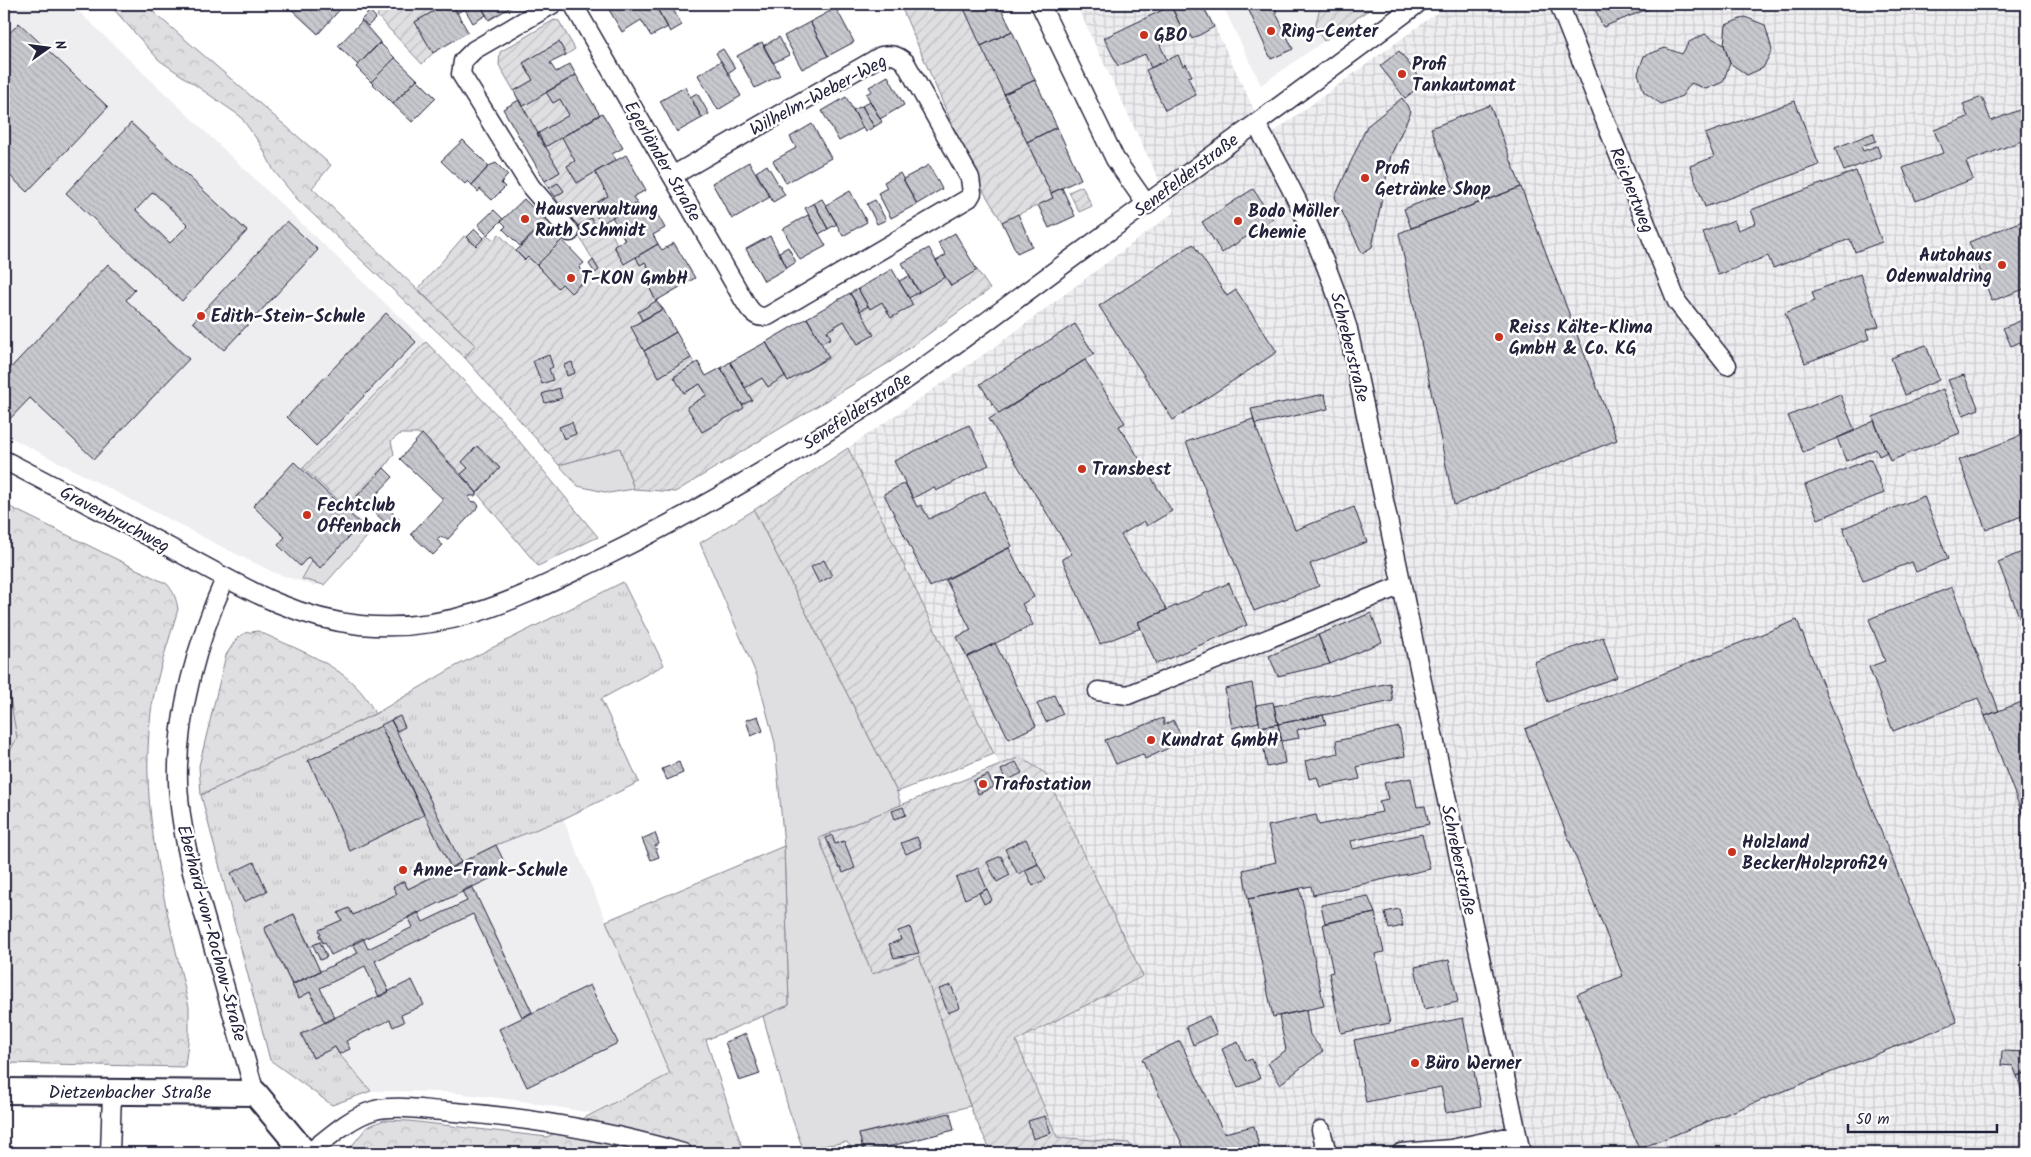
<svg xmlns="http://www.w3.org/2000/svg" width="2031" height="1157" font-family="Kalam,sans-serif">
	<defs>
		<pattern id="industrial-grid" width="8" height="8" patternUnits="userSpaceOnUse" patternTransform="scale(1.25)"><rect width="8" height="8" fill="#eeeef1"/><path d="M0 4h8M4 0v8" fill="none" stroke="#ccccd0"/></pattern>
		<pattern id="forest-crowns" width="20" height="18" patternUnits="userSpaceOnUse" patternTransform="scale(1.25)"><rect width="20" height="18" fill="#dfdfe2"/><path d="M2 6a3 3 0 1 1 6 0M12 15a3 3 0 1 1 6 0" fill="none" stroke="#bfbfc3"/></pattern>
		<pattern id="park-tufts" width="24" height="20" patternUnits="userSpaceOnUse" patternTransform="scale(1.25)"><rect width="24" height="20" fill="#dfdfe2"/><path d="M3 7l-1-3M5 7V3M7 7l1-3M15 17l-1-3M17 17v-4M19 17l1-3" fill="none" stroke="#bfbfc3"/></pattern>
		<pattern id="garden-furrows" width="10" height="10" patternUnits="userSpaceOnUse" patternTransform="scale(1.25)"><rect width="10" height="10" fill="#dfdfe2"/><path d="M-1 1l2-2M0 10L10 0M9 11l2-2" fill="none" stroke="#bfbfc3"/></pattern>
		<pattern id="building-back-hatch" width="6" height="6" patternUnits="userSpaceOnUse" patternTransform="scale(1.25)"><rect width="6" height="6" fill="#c8c8cf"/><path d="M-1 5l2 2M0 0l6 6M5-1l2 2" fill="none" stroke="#acacb3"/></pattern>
	</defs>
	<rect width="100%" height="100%" fill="#fff"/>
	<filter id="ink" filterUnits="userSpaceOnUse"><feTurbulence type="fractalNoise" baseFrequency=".02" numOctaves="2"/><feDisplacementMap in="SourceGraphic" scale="10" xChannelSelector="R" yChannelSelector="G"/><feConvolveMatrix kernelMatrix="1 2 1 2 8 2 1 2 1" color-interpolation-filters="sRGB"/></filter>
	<g filter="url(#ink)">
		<!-- built -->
		<path fill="#eeeef1" d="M4 4H71L426 342 303 468 367 527 315 586 275 573 232 552 4 434Z
			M1222 4H1377L1261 85Z
			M623 582 664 665 601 699 639 782 563 819 671 1074 591 1113 516 1100 446 1092 371 1091 332 1105 270 1060 201 795 375 714 456 666Z"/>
		<!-- industrial -->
		<path fill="url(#industrial-grid)" d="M1076 4H1204L1267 137 1449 4H2027V1153H1134L1129 1143 1057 1137 1016 1041 1142 976 1020 757 1000 766 848 448 996 346 1174 212Z"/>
		<!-- grass -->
		<path fill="#dfdfe2" stroke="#80808e" d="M620 448 634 489 609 493 578 486 559 465Z
			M754 510 897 792 901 805 819 838 872 974 919 956 970 1106 859 1134 864 1153C855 1153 852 1149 847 1142L803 1149 788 1107 763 1016 789 1005 784 846 775 743 757 676 700 543Z
			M364 520 374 529 324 585 302 579 312 561 320 568Z"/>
		<!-- forest -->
		<path fill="url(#forest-crowns)" stroke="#80808e" d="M109 4H144L331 165 312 188 475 345 465 358 297 199 274 171 261 145 240 116 159 60Z
			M4 504 167 584C174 592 176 598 178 609 169 641 155 680 151 712 138 812 167 909 189 1007V1034L185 1067 4 1063Z
			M258 631C301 652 354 667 375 714L201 795 199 766 226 655 237 638 245 633Z
			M784 846 789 1005 706 1040 744 1153H355L350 1148 367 1127 384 1120 409 1121 547 1137 670 1074 606 921Z"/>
		<!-- park -->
		<path fill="url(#park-tufts)" stroke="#80808e" d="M623 582 664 665 601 699 639 782 563 819 496 845 408 889 404 882 393 887 397 894 353 915 349 908 339 913 342 920 319 935 322 941 310 947 294 914 264 928 298 998 310 992 325 1023 302 1034 313 1058 335 1047 339 1054 371 1091 332 1105 270 1060 201 795 375 714 456 666Z
			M4 674 6 675 17 738 6 758H4Z"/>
		<!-- garden -->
		<path fill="url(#garden-furrows)" stroke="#80808e" d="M382 4H446L415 22 433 53 422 64 377 16Z
			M900 4H962L1053 198 1002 222 975 177Z
			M1330 4H1377L1324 41 1315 28 1319 11Z
			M554 20 559 21 575 49 566 55 559 42 523 63 533 80 514 91 499 65 500 52Z
			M546 92 553 103 560 99 569 115 537 134 522 107Z
			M562 137 575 161 567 166 577 183 595 172 608 196 591 206 601 223 606 221 617 244 614 247 624 263 636 257 640 265 645 262 657 282 649 287 656 301 638 312 642 320 631 327 659 376 691 358 695 364 674 377 684 393 700 384 707 395 687 407 702 432 743 408 742 405 751 400 745 388 762 378 768 386 784 375 788 381 829 358 821 343 831 338 827 331 844 321 858 344 873 335 860 311 868 306 870 309 882 302 891 318 909 298 945 277 951 286 977 270 990 289 890 362 675 492 634 489 620 448 559 465 465 358 475 345 418 289 464 236 476 246 487 235 494 240 499 234 524 260 528 257 558 287 562 284 571 293 599 270 579 236 595 226 574 228 555 197 564 191 558 183 549 188 545 181 560 172 545 147Z
			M1082 186 1092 206 1079 212 1069 192Z
			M426 342 501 419 598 537 538 566 477 493 500 468 477 446 462 462 468 468 461 474 422 434H400L391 441 394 454 384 468 346 507 303 468Z
			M848 448 994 754 897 792 754 510Z
			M1020 757 1045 773 1143 976 1016 1041 1057 1137 1129 1143 1134 1153H992L973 1114 919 956 872 974 819 838Z"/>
		<!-- building -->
		<path fill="url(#building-back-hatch)" stroke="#22223b" fill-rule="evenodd" d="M294 4H339L342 7 318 34 290 8Z
			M446 4H452L468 32 433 53 415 22Z
			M452 4H462L464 9 457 13Z
			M462 4H472L473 6 480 4 486 15 473 23Z
			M480 4H516L489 20Z
			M615 4H654L668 27 651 36 641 20 622 32 608 8Z
			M670 4 682 25 670 32 658 10Z
			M962 4H999L1012 31 981 46Z
			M1175 4H1202L1214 27 1192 39 1188 31 1184 33 1171 6Z
			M1246 4H1276V13L1293 49 1271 59Z
			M1593 4H1660L1603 27Z
			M1171 6 1184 33 1160 45 1167 60 1151 68 1145 54 1118 66 1104 38Z
			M836 8 854 42 828 56 810 22Z
			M370 11 376 18 368 26 361 20Z
			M1745 17 1765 25 1772 50 1763 68 1747 75 1730 63 1724 45 1726 25Z
			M362 21 380 42 358 65 338 46Z
			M810 22 828 56 802 69 784 36Z
			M19 23 108 107 27 192 4 170V39Z
			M1012 31 1035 80 1004 94 981 46Z
			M1705 34 1724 45 1730 63 1723 82 1706 89 1691 83 1682 96 1661 104 1644 92 1638 73 1644 56 1665 48 1682 54 1689 42Z
			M779 37 789 55 773 63 763 46Z
			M559 42 566 55 550 63 556 72 570 64 576 75 522 107 514 91 533 80 523 63Z
			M762 42 780 75 755 88 737 56Z
			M380 43 395 58 371 82 356 67Z
			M723 49 735 68 728 73 716 53Z
			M1399 51 1424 83 1405 98 1380 66Z
			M1178 55 1183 66 1186 64 1192 76 1188 77 1196 95 1165 110 1146 70Z
			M395 58 417 79 393 104 371 82Z
			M721 61 741 96 718 110 698 75Z
			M576 75 600 115 545 147 537 134 569 115 560 99 553 103 546 92Z
			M888 76 904 105 880 119 866 94 872 91 869 87Z
			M417 79 436 98 412 122 393 104Z
			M1035 80 1057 127 1027 142 1004 94Z
			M685 87 702 118 677 132 660 101Z
			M697 93 709 114 702 118 690 97Z
			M846 97 863 128 839 141 822 111Z
			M1982 97 1991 121 2027 107V139L1966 162 1973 179 1916 201 1903 168 1943 153 1934 130 1968 117 1963 104Z
			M1402 98 1411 112 1391 155 1372 247 1362 253 1335 197 1367 126Z
			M519 100 560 172 545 181 503 109Z
			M870 101 882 122 874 127 862 106Z
			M1795 101 1819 165 1705 207 1690 166 1714 157 1705 134Z
			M1490 105 1521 187 1411 228 1404 209 1454 189 1431 128Z
			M862 106 874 127 865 132 853 110Z
			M602 113 623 148 612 154 616 160 577 183 567 166 575 161 562 137Z
			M131 123 247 231 182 301 66 193ZM153 192 188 225 170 243 136 210Z
			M812 124 831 158 786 183 773 161 796 148 790 137Z
			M1057 127 1081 179 1051 193 1027 142Z
			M1873 133 1876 141 1861 146 1863 151 1877 146 1881 157 1844 171 1835 148Z
			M463 140 489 166 472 185 468 181 465 184 441 161Z
			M626 155 646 190 633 197 637 203 601 224 591 206 608 196 595 172Z
			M749 162 770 197 732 219 712 183Z
			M496 163 508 175 501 183 505 187 492 200 480 189 478 192 472 185 489 166Z
			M767 165 785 195 773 202 756 172Z
			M929 165 942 189 917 204 903 179Z
			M1856 171 1882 242 1855 252 1850 239 1773 268 1768 256 1718 275 1703 232 1734 220 1738 230 1756 223 1751 210Z
			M900 173 917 204 891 218 878 193 887 188 884 182Z
			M558 183 564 191 555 197 549 188Z
			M1521 187 1617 440 1454 505 1399 233Z
			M1062 188 1075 216 1049 228 1038 205 1053 198 1051 193Z
			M1253 189 1273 219 1222 253 1202 222Z
			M850 191 867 222 843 236 826 205Z
			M524 199 546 221 520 246 503 229 506 226 501 221Z
			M822 199 837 224 828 229 814 203Z
			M875 200 886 220 877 224 867 204Z
			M637 203 641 212 652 205 665 228 653 235 658 244 624 264 614 246 625 240 612 217Z
			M814 203 828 229 819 234 805 208Z
			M494 210 503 219 487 235 478 225Z
			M1018 214 1032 246 1017 253 1002 222Z
			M808 215 826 246 800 260 783 229Z
			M591 218 596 226 579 236 574 228Z
			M2027 219V288L1992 301 1969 242Z
			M287 221 318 250 224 350 193 322Z
			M545 223 562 240 537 265 528 257 525 260 516 251Z
			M475 229 484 238 476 246 467 237Z
			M955 233 977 270 951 286 936 261 946 255 938 243Z
			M770 236 787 268 764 281 746 249Z
			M562 240 584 263 579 267 588 276 571 293 562 284 558 288 537 265Z
			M674 243 695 278 656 301 649 287 657 282 645 262 640 265 636 257 658 244 662 250Z
			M1193 244 1227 296 1236 290 1277 352 1173 420 1099 306Z
			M788 247 796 262 787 268 779 252Z
			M929 248 945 277 919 292 902 263Z
			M593 260 599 270 595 273 589 264Z
			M108 264 135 290 126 300 189 359 94 459 30 398 4 425V375Z
			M892 269 913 305 891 318 882 302 870 309 858 289Z
			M1860 274 1879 326 1866 330 1869 339 1805 363 1785 313 1815 301 1812 292Z
			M909 276 919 292 909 298 899 281Z
			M858 289 868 306 860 311 850 293Z
			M850 293 874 335 858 344 844 321 827 331 831 338 821 343 807 318Z
			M656 301 663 309 642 320 638 312Z
			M663 309 676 332 644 351 631 327Z
			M386 313 416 342 316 446 287 417Z
			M807 318 829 357 788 381 766 342Z
			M2027 318V362L2020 342 2011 346 2003 328Z
			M1075 324 1094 354 999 414 980 384Z
			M676 332 691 358 659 377 644 351Z
			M766 342 785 376 768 387 762 378 745 388 730 362Z
			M1926 345 1939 380 1905 395 1891 358Z
			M549 355 553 367 549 369 553 380 542 384 533 361Z
			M1085 360 1125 423 1119 426 1172 511 1147 526 1144 521 1121 535 1167 610 1138 622 1141 628 1100 644 1062 559 1072 554 989 419Z
			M572 362 575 373 567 376 564 365Z
			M698 362 706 376 721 368 744 408 702 432 687 407 707 395 700 384 684 393 674 377Z
			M730 362 752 400 742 405 721 368Z
			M1964 375 1979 409 1963 415 1948 380Z
			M559 388 562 398 545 403 542 394Z
			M1943 389 1960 433 1890 461 1873 417Z
			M1325 394 1328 409 1255 424 1251 409Z
			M1840 394 1855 431 1803 452 1788 416Z
			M1253 419 1295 530 1354 507 1367 542 1310 564 1319 586 1254 611 1186 442Z
			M1874 421 1887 452 1879 456 1876 449 1846 461 1837 438Z
			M572 422 576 434 564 439 559 427Z
			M969 425 989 465 936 491 934 487 913 498 894 461Z
			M2027 433V514L1986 530 1959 460Z
			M422 434 477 493 475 496H469L470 501 476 502 479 506 448 539 439 537 437 540 443 545 433 555 411 534 443 499 400 459Z
			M477 446 500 468 477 493 461 474 468 468 462 462Z
			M1871 459 1884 493 1818 519 1805 485Z
			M294 462 361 524 320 568 308 557 300 566 278 545 285 537 253 506Z
			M384 468 393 477 375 496 400 520 391 528 357 496Z
			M905 483 917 507 921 505 929 519 985 491 1012 546 930 587 884 494Z
			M1924 496 1948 559 1916 572 1912 562 1863 581 1843 528Z
			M1009 548 1034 597 1022 604 1033 625 967 657 957 637 971 630 946 580Z
			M2027 550V634H2026L1998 562Z
			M824 560 832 576 819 583 811 567Z
			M1229 583 1247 625 1156 664 1138 622Z
			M1952 587 1999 711 1985 716 1978 698 1893 731 1869 667 1885 661 1869 619Z
			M1371 613 1382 642 1330 664 1318 635Z
			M1797 620 1957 1022 1639 1149 1577 994 1623 976 1525 729Z
			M1318 635 1330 664 1278 676 1269 656Z
			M1603 637 1617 677 1548 702 1534 662Z
			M995 643 1036 726 1009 739 967 657Z
			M1252 683 1259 722 1232 728 1225 689Z
			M1390 683 1393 701 1278 724 1274 706Z
			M1054 695 1063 714 1046 722 1037 704Z
			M2027 700V826L1985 716Z
			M1273 702 1278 724 1260 727 1256 705Z
			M1323 715 1326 724 1297 730 1299 738 1282 741 1278 724Z
			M400 716 405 727 397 731 391 720Z
			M758 716 763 731 751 736 746 720Z
			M1163 718 1164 725 1173 720 1181 736 1172 740 1175 745 1145 759 1143 754 1116 764 1105 740Z
			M391 720 461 863 451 868 385 735 381 725Z
			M1278 724 1285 763 1267 767 1260 727Z
			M381 726 424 815 350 851 309 761H307Z
			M1399 727 1405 756 1357 767 1360 779 1320 787 1317 777 1309 779 1305 761 1338 753 1336 741Z
			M679 762 683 773 667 780 662 769Z
			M1016 762 1022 773 1006 781 1001 770Z
			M988 775 994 787 978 794 973 781Z
			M1411 778 1417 807 1425 806 1429 824 1351 841 1353 849 1422 834 1430 869 1313 895 1311 886 1248 899 1243 870 1276 862 1268 826 1316 815 1319 825 1382 812 1379 801 1388 799 1384 783Z
			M903 807 906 815 895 819 892 811Z
			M655 833 659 844 655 846 659 857 651 860 642 839Z
			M832 835 835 844 844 841 855 868 843 873 841 867 839 868 826 838Z
			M917 837 921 847 906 854 901 843Z
			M1026 839 1038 864 1018 874 1005 849Z
			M496 845 508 870 331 955 325 942 323 943 319 935 321 934 319 930 342 920 338 913 349 908 353 915 397 894 393 887 404 881 408 889Z
			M1001 856 1010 875 997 882 987 862Z
			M254 862 267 891 244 902 231 873Z
			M1038 864 1046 879 1033 886 1025 870Z
			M978 868 987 889 965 899 956 878Z
			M472 886 532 1012 522 1017 473 914 375 961 389 992 379 997 365 966 320 988 335 1018 325 1023 310 992 299 998 292 985 358 953 353 943 363 938 368 949 413 927 408 917 418 912 423 922 467 901 462 891Z
			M987 889 992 900 984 904 979 893Z
			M1300 889 1324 1006 1273 1017 1248 899Z
			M1368 896 1375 913 1325 923 1321 905Z
			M1399 909 1403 926 1389 929 1385 912Z
			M1375 913 1384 952 1375 954 1390 1023 1341 1033 1329 973 1333 972 1323 924Z
			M294 914 320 971 292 984 264 928Z
			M910 927 919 953 894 958 889 944 901 940 898 931Z
			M320 942 327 957 320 960 313 945Z
			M1449 960 1458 1002 1424 1009 1415 967Z
			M412 980 424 1005 401 1015 404 1022 393 1027 390 1020 346 1041 350 1049 339 1054 335 1047 313 1058 301 1034Z
			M590 985 618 1043 527 1087 499 1029Z
			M951 985 960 1008 948 1013 939 989Z
			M1306 1010 1310 1035 1323 1051 1280 1084 1268 1063 1286 1050 1279 1016Z
			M1209 1016 1217 1034 1193 1045 1186 1027Z
			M1463 1018 1481 1106 1446 1113 1441 1087 1366 1102 1354 1040Z
			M746 1034 760 1074 739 1081 725 1042Z
			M1180 1041 1224 1133 1254 1126 1260 1151 1249 1153H1191L1190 1149 1185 1150 1142 1059Z
			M1238 1042 1246 1061 1252 1059 1260 1078 1238 1088 1222 1049Z
			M2002 1051 2027 1052V1072L2017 1076 2013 1066 2001 1065Z
			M2027 1072V1108L2017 1076Z
			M950 1113 954 1130 864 1153 859 1134Z
			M2027 1114V1128L2026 1129 2023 1117Z
			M1045 1116 1051 1133 1033 1139 1028 1121Z
			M4 1151 37 1152V1153H4Z"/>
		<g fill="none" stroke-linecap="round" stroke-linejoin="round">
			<!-- minor casing -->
			<g stroke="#22223b" stroke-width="21">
				<path id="minor" d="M553 4 474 50 463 61 461 74 531 187 570 232
					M573 4 742 297C748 307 754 320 768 316L969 198 972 193 970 178 905 62C897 55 892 54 881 56L672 176
					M1040 4 1115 159 1147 205
					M1559 4 1677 302 1727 365
					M1256 124C1295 192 1325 254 1348 329L1521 1153
					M4 460C62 490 120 521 178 552 238 584 291 618 360 625 454 634 520 597 602 558 693 514 781 462 866 407 942 357 1013 301 1086 248 1197 167 1308 86 1417 4
					M225 579C198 639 176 716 178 782 179 813 185 842 192 872L255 1093
					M1098 691 1128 695 1402 585
					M1321 1130 1327 1153
					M110 1153 112 1093
					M309 1153C329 1137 350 1117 375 1110 397 1105 422 1110 443 1111 525 1117 604 1130 683 1153
					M1401 1153 1451 1149 1517 1135"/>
			</g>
			<!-- secondary casing -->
			<g stroke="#22223b" stroke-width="28">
				<path id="secondary" d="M4 1091 255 1093 305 1153"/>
			</g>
			<!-- minor -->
			<use href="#minor" stroke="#fff" stroke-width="18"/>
			<!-- secondary -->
			<use href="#secondary" stroke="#fff" stroke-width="24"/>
		</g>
	</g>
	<!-- markers -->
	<g fill="#c8321e" stroke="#fff" stroke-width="2">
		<circle cx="1271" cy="31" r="5"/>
		<circle cx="1144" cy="35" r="5"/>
		<circle cx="1402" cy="74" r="5"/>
		<circle cx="1365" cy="178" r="5"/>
		<circle cx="525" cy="219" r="5"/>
		<circle cx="1238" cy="221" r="5"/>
		<circle cx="2002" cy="265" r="5"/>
		<circle cx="571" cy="278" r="5"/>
		<circle cx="201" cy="316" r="5"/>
		<circle cx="1499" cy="337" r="5"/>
		<circle cx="1082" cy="469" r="5"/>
		<circle cx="307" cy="515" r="5"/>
		<circle cx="1151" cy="740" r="5"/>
		<circle cx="983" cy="784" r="5"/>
		<circle cx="1732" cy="852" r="5"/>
		<circle cx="403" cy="870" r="5"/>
		<circle cx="1415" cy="1063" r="5"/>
	</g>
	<g text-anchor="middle" stroke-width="5" stroke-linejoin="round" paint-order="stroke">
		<!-- poi labels -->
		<g font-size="18" font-weight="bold" fill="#22223b" stroke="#fff" text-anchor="start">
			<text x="1281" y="37">Ring-Center</text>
			<text x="1154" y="41">GBO</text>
			<text x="1412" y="70">Profi<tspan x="1412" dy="21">Tankautomat</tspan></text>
			<text x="1375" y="174">Profi<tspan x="1375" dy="21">Getränke Shop</tspan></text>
			<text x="535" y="215">Hausverwaltung<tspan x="535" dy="21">Ruth Schmidt</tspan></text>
			<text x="1248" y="217">Bodo Möller<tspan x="1248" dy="21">Chemie</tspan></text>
			<text x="1992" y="261" text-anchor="end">Autohaus<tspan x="1992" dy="21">Odenwaldring</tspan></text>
			<text x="581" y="284">T-KON GmbH</text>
			<text x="211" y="322">Edith-Stein-Schule</text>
			<text x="1509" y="333">Reiss Kälte-Klima<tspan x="1509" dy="21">GmbH &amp; Co. KG</tspan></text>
			<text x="1092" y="475">Transbest</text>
			<text x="317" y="511">Fechtclub<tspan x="317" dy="21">Offenbach</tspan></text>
			<text x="1161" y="746">Kundrat GmbH</text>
			<text x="993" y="790">Trafostation</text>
			<text x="1742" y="848">Holzland<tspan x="1742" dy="21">Becker/Holzprofi24</tspan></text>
			<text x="413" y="876">Anne-Frank-Schule</text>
			<text x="1425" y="1069">Büro Werner</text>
		</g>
		<!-- street labels -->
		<g font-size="18" fill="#22223b" stroke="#fff">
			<text transform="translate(818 95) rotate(-28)" y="6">Wilhelm-Weber-Weg</text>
			<text transform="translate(663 161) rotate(60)" y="6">Egerländer Straße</text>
			<text transform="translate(1186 175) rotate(-37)" y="6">Senefelderstraße</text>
			<text transform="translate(1632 190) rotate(68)" y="6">Reichertweg</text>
			<text transform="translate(1350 347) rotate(76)" y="6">Schreberstraße</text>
			<text transform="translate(857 411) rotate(-33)" y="6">Senefelderstraße</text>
			<text transform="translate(115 519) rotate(28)" y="6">Gravenbruchweg</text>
			<text transform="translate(1459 860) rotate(78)" y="6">Schreberstraße</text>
			<text transform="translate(212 933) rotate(75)" y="6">Eberhard-von-Rochow-Straße</text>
			<text x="130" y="1098">Dietzenbacher Straße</text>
		</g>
	</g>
	<!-- margin -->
	<rect width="2031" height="1157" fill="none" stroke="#fff" stroke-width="20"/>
	<rect x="10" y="10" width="2011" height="1137" fill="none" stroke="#22223b" stroke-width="2" filter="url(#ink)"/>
	<!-- north arrow -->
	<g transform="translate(48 48) rotate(76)" stroke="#ffffff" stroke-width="4" paint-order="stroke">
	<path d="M0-4L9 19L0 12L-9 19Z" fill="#22223b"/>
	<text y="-8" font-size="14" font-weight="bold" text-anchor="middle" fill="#22223b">N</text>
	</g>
	<!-- scale -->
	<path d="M1848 1124v8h149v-8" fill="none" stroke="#22223b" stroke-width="2.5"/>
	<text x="1856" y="1124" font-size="15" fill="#22223b" stroke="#ffffff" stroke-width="4" paint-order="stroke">50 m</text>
</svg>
